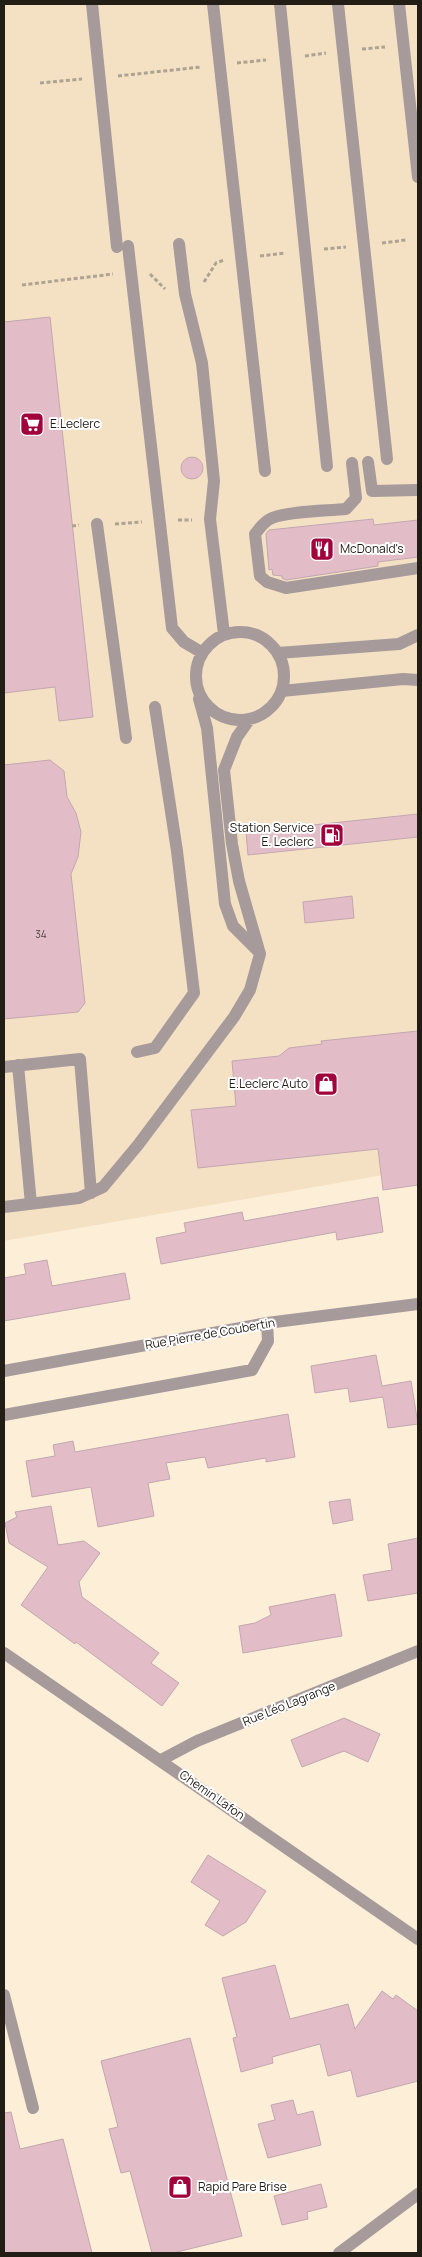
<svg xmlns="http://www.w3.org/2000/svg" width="422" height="2257" font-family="Manrope,sans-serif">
	<rect width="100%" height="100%" fill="#fdeed7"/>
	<!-- built -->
	<path fill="#f4e1c4" d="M4 4H418V1169L4 1241Z"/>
	<!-- building -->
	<path fill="#e2bdc8" stroke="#c2a7af" d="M50 317 93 717 59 721 55 687 4 693V322Z
		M181 468a11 11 0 1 1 22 0a11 11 0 1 1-22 0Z
		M373 519 374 525 418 520V557L378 562V566L286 580 282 578V576L273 575 272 569 269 570 266 534 269 530Z
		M50 760 64 771 67 797 76 813 81 832 78 857 71 874 85 1003 78 1012 4 1019V765Z
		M418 814V837L248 855 246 832Z
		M352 896 354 918 305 923 303 902Z
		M418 1031V1185L383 1190 378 1149 198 1168 191 1110 236 1106 232 1061 279 1056 289 1048 322 1044 321 1041Z
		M378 1197 383 1232 337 1240 336 1232 161 1264 156 1238 186 1232 184 1223 242 1212 244 1221Z
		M47 1260 52 1286 125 1273 130 1299 4 1321V1278L26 1274 24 1264Z
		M376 1355 382 1386 411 1381 418 1424 388 1428 383 1397 350 1402 348 1388 315 1393 311 1366Z
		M288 1414 295 1457 266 1462V1458L208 1468 205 1457 166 1463 170 1479 148 1483 154 1516 98 1527 91 1487 32 1497 26 1461 55 1456 53 1445 73 1441 75 1452Z
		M350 1499 353 1520 333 1524 329 1502Z
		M51 1506 58 1545 84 1541 100 1553 79 1582 82 1597 159 1653 151 1663 179 1683 162 1706 76 1642 75 1644 21 1605 48 1567 9 1543 5 1523 17 1517 15 1512Z
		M418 1538V1593L368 1601 363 1575 392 1570 388 1544Z
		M335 1594 342 1636 243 1653 239 1626 255 1623 271 1615 269 1607Z
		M344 1718 380 1734 368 1762 344 1751 302 1767 291 1740Z
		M208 1855 266 1891 246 1922 223 1936 205 1925 220 1901 191 1882Z
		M275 1965 290 2019 348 2004 355 2029 382 1991 393 1999 396 1995 418 2011V2081L357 2097 351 2070 328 2076 320 2044 272 2057 273 2063 241 2072 233 2038 237 2037 222 1978Z
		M190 2038 242 2236 173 2253H152L130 2171 121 2173 109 2129 118 2127 101 2061Z
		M293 2100 297 2115 313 2111 321 2145 268 2158 258 2124 275 2120 271 2105Z
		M11 2112 20 2149 63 2139 92 2253H4V2113Z
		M321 2184 327 2207 307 2212 308 2219 282 2225 274 2196Z"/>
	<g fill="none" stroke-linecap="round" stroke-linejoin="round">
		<!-- path -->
		<path stroke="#aea291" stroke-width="3" stroke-dasharray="4 2.5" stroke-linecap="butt" d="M362 49 385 47
			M305 56 326 53
			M237 63 266 60
			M118 76 201 67
			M40 83 82 79
			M382 243 406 240
			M324 249 346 247
			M260 256 286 253
			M150 274 165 289
			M204 282 216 263 224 260
			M22 285 113 274
			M178 520H192
			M115 524 142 522
			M72 526 79 525"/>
		<!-- minor -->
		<path stroke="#a69a9b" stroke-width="12" d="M92 4 117 247
			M213 4 265 471
			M280 4 327 466
			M338 4 387 459
			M399 4 418 177
			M179 244 185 294 202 363 214 481 210 519 224 634
			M128 246 172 628 184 642 201 652
			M368 462 372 491 418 490
			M352 463 356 498 346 509C325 511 290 511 272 518 264 521 260 528 255 534L260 576 267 582 286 588 418 568
			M97 524 126 738
			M196 676a44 44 0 1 1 88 0a44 44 0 1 1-88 0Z
			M278 653 399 644 418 635
			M282 691 403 679 418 680
			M199 699 207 728 225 904 233 926 259 952
			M137 1052 155 1048 194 993 177 851 155 707
			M18 1065 31 1204
			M4 1067 80 1059 91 1193
			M4 1207 79 1198 103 1187 138 1145 234 1017 250 990 260 954 239 881 232 844 224 770 237 737 249 720
			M4 1371 267 1323 418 1304
			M4 1415 252 1370 268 1341 267 1323
			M4 1653 418 1939
			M161 1760 197 1741 418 1651
			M4 1995 33 2108
			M339 2253 418 2194"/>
	</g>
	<!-- icons -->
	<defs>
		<g id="supermarket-square" transform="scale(1.25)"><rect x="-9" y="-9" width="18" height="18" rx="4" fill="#a1023b" stroke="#fff"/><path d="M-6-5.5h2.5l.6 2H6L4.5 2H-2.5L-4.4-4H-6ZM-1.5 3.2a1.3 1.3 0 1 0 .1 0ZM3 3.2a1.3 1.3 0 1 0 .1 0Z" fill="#fff"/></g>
		<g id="restaurant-square" transform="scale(1.25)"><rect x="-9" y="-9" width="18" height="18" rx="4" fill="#a1023b" stroke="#fff"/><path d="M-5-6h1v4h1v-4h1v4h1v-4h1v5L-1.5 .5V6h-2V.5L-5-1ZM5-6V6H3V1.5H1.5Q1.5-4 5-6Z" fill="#fff"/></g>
		<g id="fuel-square" transform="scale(1.25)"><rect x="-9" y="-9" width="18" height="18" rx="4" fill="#a1023b" stroke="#fff"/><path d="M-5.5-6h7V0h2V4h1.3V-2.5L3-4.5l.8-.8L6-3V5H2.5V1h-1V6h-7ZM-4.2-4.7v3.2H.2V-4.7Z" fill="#fff"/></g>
		<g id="shop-square" transform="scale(1.25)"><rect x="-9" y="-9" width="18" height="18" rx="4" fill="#a1023b" stroke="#fff"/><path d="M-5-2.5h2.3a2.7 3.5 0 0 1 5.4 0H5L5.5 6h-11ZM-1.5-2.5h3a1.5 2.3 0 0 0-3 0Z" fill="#fff"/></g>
	</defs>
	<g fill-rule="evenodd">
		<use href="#supermarket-square" x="32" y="424"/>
		<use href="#restaurant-square" x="322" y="549"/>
		<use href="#fuel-square" x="332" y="835"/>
		<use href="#shop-square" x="326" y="1084"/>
		<use href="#shop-square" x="180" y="2187"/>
	</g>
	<g text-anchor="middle" stroke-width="4" stroke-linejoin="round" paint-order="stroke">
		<!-- number labels -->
		<g font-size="10" fill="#524542">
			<text x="41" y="938">34</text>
		</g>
		<!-- poi labels -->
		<g font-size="12" fill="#221d15" stroke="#fff" text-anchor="start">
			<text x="50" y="428">E.Leclerc</text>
			<text x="340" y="553">McDonald's</text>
			<text x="314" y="832" text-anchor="end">Station Service<tspan x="314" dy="14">E. Leclerc</tspan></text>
			<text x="308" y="1088" text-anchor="end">E.Leclerc Auto</text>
			<text x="198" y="2191">Rapid Pare Brise</text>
		</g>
		<!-- street labels -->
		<g font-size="12" fill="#221d15" stroke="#fff">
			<text transform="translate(210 1334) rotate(-10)" y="4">Rue Pierre de Coubertin</text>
			<text transform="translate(289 1704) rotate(-22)" y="4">Rue Léo Lagrange</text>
			<text transform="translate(212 1795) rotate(35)" y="4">Chemin Lafon</text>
		</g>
	</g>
	<!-- border -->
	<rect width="422" height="2257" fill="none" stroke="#221d15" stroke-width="10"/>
</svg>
